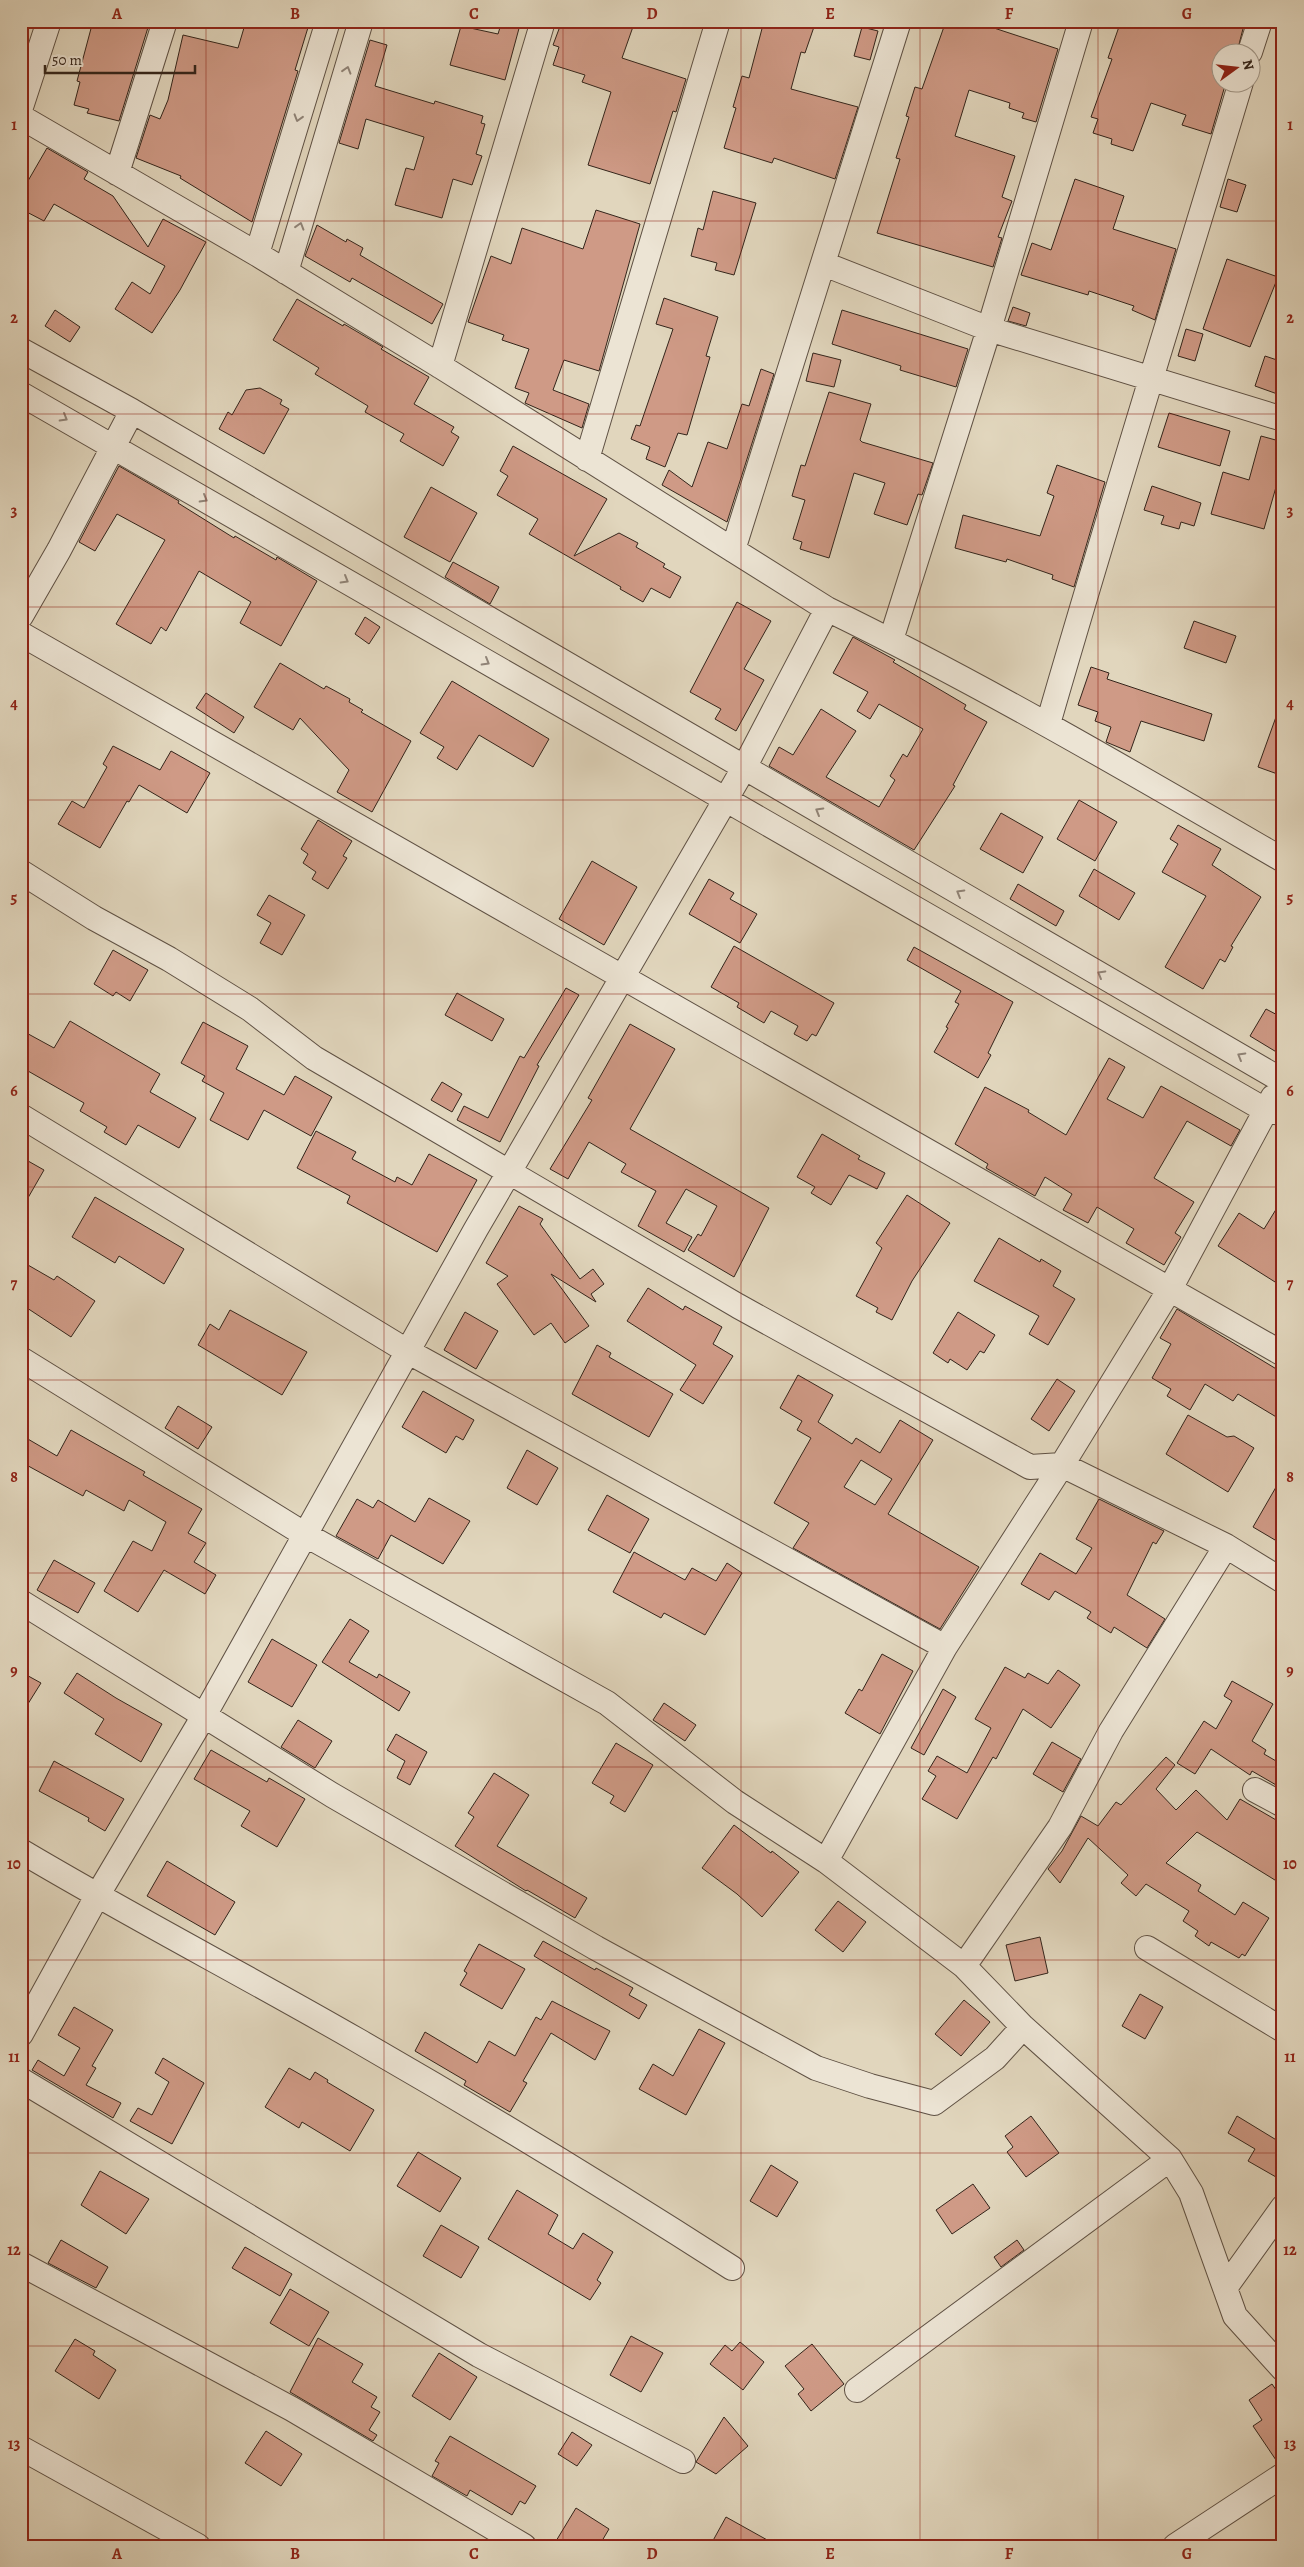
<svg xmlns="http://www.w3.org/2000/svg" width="1304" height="2567" font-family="Alegreya,serif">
	<rect width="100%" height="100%" fill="#e1d6bd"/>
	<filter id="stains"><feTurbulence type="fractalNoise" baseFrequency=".004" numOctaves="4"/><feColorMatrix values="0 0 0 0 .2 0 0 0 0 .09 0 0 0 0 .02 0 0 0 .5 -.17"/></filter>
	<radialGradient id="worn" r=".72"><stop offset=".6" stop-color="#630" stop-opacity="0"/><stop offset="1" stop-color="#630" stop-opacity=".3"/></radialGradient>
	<!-- building -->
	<path fill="#cf9a86" stroke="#34251b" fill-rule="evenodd" d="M93 21H150L119 121 87 113 89 109 74 105 80 82 77 81Z
		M246 21H310L295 70 298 71 252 222 180 178 181 176 136 158 150 115 160 119 168 100 183 35 238 48Z
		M502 21H521L505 80 450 65 461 26 498 34Z
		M562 21H635L622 58 686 79 676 112 673 111 650 184 588 165 611 92 582 82 585 75 553 65 559 47 553 45Z
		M764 21H816L805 53 801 52 791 89 858 107 835 179 774 158 772 163 724 148 736 108 733 107 742 76 749 78Z
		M946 21H996L994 28 1058 49 1036 122 1022 118 1024 113 1009 108 1010 103 969 90 955 136 1015 156 1002 197 1012 201 998 237 1002 238 993 267 877 233 900 159 896 158 909 117 906 116 915 87 922 89Z
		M1121 21H1245L1237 52H1222V82H1226L1211 134 1182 125 1186 115 1151 103 1133 151 1111 144 1112 139 1093 133 1098 119 1091 117 1112 59 1108 58Z
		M862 27 878 31 870 60 854 56Z
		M370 40 387 45 375 86 434 104 435 101 483 116 481 123 485 124 476 154 482 156 472 185 453 179 442 218 395 205 406 168 414 170 424 137 366 119 358 149 339 143Z
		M47 148 88 172 84 179 113 196 148 247 163 219 206 242 180 290 152 333 115 309 132 282 150 294 165 266 54 204 44 221 21 209V193Z
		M1075 179 1124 196 1113 229 1176 249 1155 320 1132 310 1134 306 1089 291 1088 295 1021 275 1032 243 1051 250Z
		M1228 179 1246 185 1237 212 1220 207Z
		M713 191 756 203 734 275 715 270 717 263 691 256 698 228 703 230Z
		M596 210 640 224 599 371 564 360 553 390 589 404 582 428 525 403 529 393 515 388 529 349 502 340 504 335 468 322 491 256 511 264 522 228 583 249Z
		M317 225 346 242 347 239 363 248 360 255 443 304 432 324 352 278 350 282 305 256Z
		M1227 259 1278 277 1250 347 1203 329Z
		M664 298 718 317 706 356 710 357 687 435 678 433 665 467 646 459 650 447 631 439 636 425 640 426 673 329 656 324Z
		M297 299 343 326 344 324 383 347 381 349 429 377 414 404 454 427 451 432 459 437 443 466 400 441 404 434 365 412 368 406 315 374 319 368 273 340Z
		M1013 307 1030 313 1026 326 1008 321Z
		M55 310 80 327 70 342 45 326Z
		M842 310 968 349 956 387 900 370 901 366 832 344Z
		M1186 329 1203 334 1195 361 1178 356Z
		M813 353 841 360 834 387 806 381Z
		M1265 356 1283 362V396L1255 386Z
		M761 369 774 374 727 522 662 485 669 470 692 487 708 442 727 449 742 404 749 406Z
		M260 388 282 400 280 404 289 409 264 454 219 429 228 412 232 415 246 390Z
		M829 392 871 404 860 440 862 442 933 463 922 495 918 494 907 525 874 514 885 483 854 473 829 558 800 549 802 542 793 539 805 500 792 496 801 465 805 466Z
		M1169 413 1230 431 1220 466 1158 447Z
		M1261 436 1283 442V481L1278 480 1264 529 1211 514 1223 472 1249 480Z
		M513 446 607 499 574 556 619 533 638 543 636 547 665 564 663 567 681 577 670 598 651 588 643 602 620 589 621 587 529 534 538 519 497 495 508 476 500 471Z
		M1057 465 1105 482 1074 587 1052 579 1053 575 1007 559 1006 562 955 548 963 515 1040 536 1054 496 1047 493Z
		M119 466 179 501 178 503 234 538 235 536 276 560 277 557 317 581 281 646 240 623 251 602 199 571 166 631 161 627 151 644 116 624 165 540 117 514 95 551 79 542Z
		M1152 486 1201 503 1194 526 1181 522 1179 529 1161 524 1164 516 1144 510Z
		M431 487 477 513 450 562 404 537Z
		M453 562 499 587 490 604 445 577Z
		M737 602 771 621 744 669 764 680 736 731 715 719 721 709 690 692Z
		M365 617 380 627 369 644 355 634Z
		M1194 621 1236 636 1226 663 1184 648Z
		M853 637 895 660 893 662 966 705 964 709 987 722 953 785 955 786 914 850 769 766 779 747 793 755 821 709 856 731 826 777 879 807 895 780 890 776 903 754 907 757 923 729 879 704 870 719 857 711 868 692 833 673Z
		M280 663 324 689 326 686 350 699 349 702 363 710 361 712 411 741 372 812 337 792 349 770 300 718 293 730 254 707Z
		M1091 667 1109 673 1107 679 1212 714 1204 741 1141 721 1130 752 1106 742 1111 727 1095 721 1098 712 1078 705Z
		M452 681 549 739 533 767 479 735 457 770 437 758 444 747 420 733Z
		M206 693 244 717 234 733 196 708Z
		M1281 703 1283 704V776L1258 767Z
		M113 746 160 770 171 751 210 773 187 813 139 785 129 802 127 801 100 848 58 824 72 801 84 808 107 767 103 764Z
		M1079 800 1117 822 1095 861 1057 839Z
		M1001 813 1043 837 1023 873 980 849Z
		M318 820 352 841 343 856 347 858 328 889 312 879 316 872 303 863 308 854 301 849Z
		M1178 825 1221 849 1212 865 1261 897 1231 946 1233 947 1225 962 1220 959 1203 989 1165 967 1206 896 1162 872 1178 844 1170 839Z
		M592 861 637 887 604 945 559 919Z
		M1094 869 1135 893 1119 920 1079 896Z
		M709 879 734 893 730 899 757 914 740 943 689 914Z
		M1018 884 1064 911 1056 926 1010 899Z
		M269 895 305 915 282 955 260 943 271 923 257 915Z
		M734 946 834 1003 816 1036 812 1034 807 1041 794 1034 798 1026 771 1011 764 1023 737 1007 739 1003 711 987Z
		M914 947 1013 1002 988 1053 991 1055 978 1078 934 1052 948 1028 946 1027 959 1004 955 1002 961 991 907 960Z
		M113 950 148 970 130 1001 116 992 113 996 94 984Z
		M566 988 579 995 537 1065 539 1066 500 1142 457 1120 464 1106 488 1118 520 1056 524 1058Z
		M457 993 504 1019 492 1041 445 1015Z
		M1266 1009 1283 1018V1056L1250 1036Z
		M70 1021 160 1074 150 1092 196 1118 179 1148 138 1125 126 1145 104 1132 107 1127 80 1111 84 1103 21 1067V1030L54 1048Z
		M203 1022 248 1046 236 1069 284 1095 295 1076 332 1097 311 1136 264 1110 248 1140 210 1120 224 1093 202 1081 205 1076 181 1063Z
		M630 1024 675 1049 630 1129 769 1208 734 1277 688 1250 698 1234 701 1236 717 1206 686 1189 666 1223 692 1237 684 1252 638 1226 656 1191 621 1172 626 1164 589 1142 568 1179 550 1169 592 1100 588 1098Z
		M1109 1058 1125 1067 1107 1099 1143 1118 1161 1086 1240 1130 1231 1146 1187 1121 1154 1178 1194 1202 1175 1233 1181 1237 1164 1265 1126 1243 1134 1229 1097 1207 1088 1223 1063 1210 1072 1194 1045 1177 1035 1196 986 1168 988 1164 955 1144 985 1087 1029 1110 1028 1112 1066 1135Z
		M442 1082 462 1094 452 1112 431 1100Z
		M316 1131 356 1152 352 1159 395 1182 397 1177 412 1185 429 1154 477 1180 437 1252 347 1203 350 1196 297 1168Z
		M822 1134 860 1156 858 1159 885 1173 877 1189 849 1175 831 1205 811 1193 815 1187 797 1177Z
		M21 1157 44 1170 21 1210Z
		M907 1195 950 1223 912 1281 892 1320 876 1312 878 1308 856 1296 882 1248 876 1243Z
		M95 1197 184 1249 164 1284 119 1256 115 1263 72 1237Z
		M1283 1198V1287L1218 1246 1239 1213 1264 1229Z
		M519 1206 543 1219 540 1224 580 1279 593 1269 604 1284 591 1294 596 1302 551 1274 589 1326 565 1343 551 1323 534 1335 497 1284 508 1276 486 1263Z
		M999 1238 1040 1262 1041 1259 1061 1271 1053 1286 1075 1299 1048 1345 1029 1334 1039 1316 974 1281Z
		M21 1261 54 1280 57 1276 95 1301 71 1337 21 1304Z
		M648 1288 683 1310 685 1306 722 1327 713 1344 733 1356 703 1404 680 1390 696 1365 627 1321Z
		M1177 1309 1283 1373V1421L1238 1394 1233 1401 1205 1384 1190 1410 1167 1396 1171 1389 1152 1378 1171 1344 1160 1338Z
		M230 1310 307 1352 282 1395 198 1345 210 1324 219 1330Z
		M465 1312 498 1331 476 1369 444 1350Z
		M958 1312 995 1335 984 1353 980 1351 967 1370 950 1359 948 1363 933 1353Z
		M597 1345 611 1353 609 1357 673 1394 649 1437 572 1394Z
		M798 1375 833 1395 818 1422 852 1444 856 1438 880 1453 900 1420 933 1440 888 1514 979 1567 940 1629 793 1548 809 1523 774 1503 811 1438 797 1430 802 1421 780 1408ZM861 1460 892 1479 875 1505 844 1487Z
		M1057 1379 1075 1391 1049 1431 1031 1419Z
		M423 1391 474 1420 463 1440 456 1436 446 1453 402 1427Z
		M178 1406 212 1427 198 1449 165 1428Z
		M1188 1415 1227 1437 1234 1436 1254 1448 1228 1492 1166 1454Z
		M71 1430 145 1472 143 1475 202 1509 188 1533 206 1543 194 1562 216 1575 205 1594 164 1570 138 1612 104 1591 133 1541 152 1551 166 1522 129 1500 124 1511 86 1490 83 1496 21 1462V1435L57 1456Z
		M527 1450 558 1468 537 1505 507 1488Z
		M1283 1475V1526L1275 1540 1253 1527Z
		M607 1495 649 1519 630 1553 588 1530Z
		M429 1498 470 1521 443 1564 391 1535 378 1559 336 1536 357 1499 373 1508 378 1500 415 1522Z
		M1099 1499 1164 1531 1156 1544 1153 1542 1127 1595 1165 1619 1147 1648 1114 1627 1111 1633 1087 1618 1091 1612 1055 1591 1049 1600 1021 1584 1040 1553 1076 1574 1092 1548 1076 1539Z
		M634 1552 685 1580 692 1568 716 1581 727 1563 742 1573 705 1635 664 1613 661 1618 613 1592Z
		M54 1560 95 1583 78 1613 37 1590Z
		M350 1619 369 1631 349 1662 377 1678 379 1674 410 1692 399 1711 322 1662Z
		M272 1639 317 1665 292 1707 248 1682Z
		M882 1654 913 1671 880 1734 845 1713 859 1689 862 1691Z
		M1005 1667 1025 1678 1028 1673 1048 1684 1058 1670 1080 1685 1051 1728 1023 1709 996 1759 993 1757 957 1819 922 1799 936 1776 928 1771 937 1756 967 1773 991 1728 975 1719Z
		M21 1672 41 1683 21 1715Z
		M77 1673 116 1698 162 1724 141 1762 95 1734 104 1719 64 1693Z
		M1232 1681 1273 1704 1252 1741 1266 1750 1264 1754 1283 1765V1789L1252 1771 1250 1775 1211 1749 1195 1774 1177 1763 1204 1721 1216 1729 1232 1701 1224 1696Z
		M943 1689 956 1697 924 1755 911 1748Z
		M664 1703 696 1725 685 1741 653 1720Z
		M298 1720 332 1741 315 1768 281 1747Z
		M396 1734 427 1752 410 1785 397 1778 405 1761 387 1750Z
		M1052 1742 1081 1759 1063 1792 1033 1774Z
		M616 1743 653 1765 625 1812 610 1803 614 1796 592 1783Z
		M211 1750 267 1782 269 1778 305 1799 277 1847 241 1826 250 1811 194 1779Z
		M1166 1757 1175 1765 1156 1789 1176 1810 1196 1790 1227 1820 1240 1799 1283 1824V1885L1197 1832 1166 1863 1201 1885 1198 1891 1235 1915 1243 1902 1269 1918 1245 1956 1242 1954 1239 1958 1211 1942 1209 1946 1195 1936 1198 1931 1183 1921 1189 1911 1146 1884 1136 1896 1121 1883 1128 1875 1088 1838 1060 1883 1048 1869 1062 1851 1081 1816 1098 1826 1116 1802 1121 1805Z
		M54 1761 124 1799 105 1831 88 1821 89 1818 39 1791Z
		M494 1773 529 1795 497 1846 587 1898 575 1918 527 1890 526 1891 455 1846 474 1817 468 1813Z
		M734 1825 771 1853 772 1851 799 1872 762 1917 737 1894 702 1868Z
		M167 1861 235 1902 215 1935 147 1896Z
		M838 1901 866 1922 843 1952 815 1930Z
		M1040 1937 1048 1973 1015 1981 1006 1945Z
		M543 1941 595 1970 596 1968 633 1988 629 1995 647 2005 639 2019 534 1956Z
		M479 1944 525 1969 502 2009 460 1985 467 1973 464 1971Z
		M1140 1994 1163 2007 1145 2039 1122 2026Z
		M964 2000 990 2022 961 2056 935 2034Z
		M552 2001 610 2031 595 2060 551 2033 523 2081 527 2083 510 2112 464 2085 466 2081 415 2051 425 2032 477 2063 489 2041 515 2056 536 2017 541 2020Z
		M74 2007 113 2030 92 2066 96 2068 86 2085 121 2103 113 2118 32 2070 38 2060 64 2076 80 2048 58 2035Z
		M699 2029 725 2043 686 2115 639 2089 653 2064 673 2076Z
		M163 2058 204 2083 172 2144 130 2121 138 2108 152 2115 169 2082 155 2073Z
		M289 2068 310 2080 315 2072 328 2080 327 2082 374 2110 350 2151 302 2122 299 2128 265 2107Z
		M1031 2116 1059 2153 1026 2177 1007 2152 1013 2147 1005 2136Z
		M1237 2116 1283 2144V2181L1248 2161 1255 2149 1228 2133Z
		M418 2152 461 2178 440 2212 397 2186Z
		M771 2165 798 2182 777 2217 750 2201Z
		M100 2171 149 2199 126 2234 81 2205Z
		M973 2184 990 2208 952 2234 936 2210Z
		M517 2190 558 2215 548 2234 573 2249 583 2233 613 2252 597 2280 601 2283 590 2300 488 2239Z
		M441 2225 479 2247 461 2278 423 2256Z
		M61 2240 108 2267 96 2288 48 2263Z
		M1017 2240 1024 2250 1001 2267 994 2257Z
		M245 2247 292 2274 280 2296 232 2268Z
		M290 2289 329 2312 309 2346 270 2323Z
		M631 2336 663 2353 641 2392 610 2375Z
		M318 2338 363 2364 352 2382 377 2397 371 2407 380 2412 369 2430 377 2435 373 2441 290 2392Z
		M75 2339 95 2351 93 2355 116 2370 99 2399 55 2371Z
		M740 2342 764 2362 743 2390 710 2364 725 2345 732 2351Z
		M812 2344 844 2384 811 2411 798 2394 804 2389 785 2366Z
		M439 2353 477 2377 450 2420 412 2396Z
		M1272 2384 1283 2400V2461L1278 2463 1253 2426 1262 2420 1249 2400Z
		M724 2417 748 2446 716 2474 696 2462Z
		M266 2431 302 2454 281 2486 245 2463Z
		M572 2432 592 2445 577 2466 558 2454Z
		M450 2436 536 2486 525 2504 520 2501 512 2515 470 2490 467 2496 432 2476 439 2463 435 2461Z
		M576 2508 609 2529 599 2546H553Z
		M726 2517 778 2546H710Z"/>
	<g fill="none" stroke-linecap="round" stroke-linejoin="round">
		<!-- minor casing -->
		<g stroke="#5f5144" stroke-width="26">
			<path id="minor" d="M1250 52 1260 21
				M21 107 49 21
				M21 117 257 254 440 366 827 609C983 685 1133 773 1283 860
				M117 173 165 21
				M257 254 328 21
				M824 264 989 329 1283 419
				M286 272 361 21
				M21 350 132 411 1283 1081
				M440 366 543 21
				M21 394 1267 1111 1283 1113
				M587 459 718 21
				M733 550 899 21
				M21 616 59 550 132 411
				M21 634 1283 1354
				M891 640 989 329 1081 21
				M1048 724C1110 509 1177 296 1241 82
				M21 872 94 918 169 959 250 1009 314 1058 738 1306 1030 1467 1062 1465 1226 1546 1283 1581
				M21 1116 407 1351 945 1647
				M21 1359 304 1534 607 1703 735 1802 826 1861 964 1966 1023 2027 1170 2159 1191 2193 1235 2316 1283 2369
				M21 1602 332 1795 596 1948 816 2068 870 2086 934 2103 995 2058 1023 2027
				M1255 1790 1283 1805
				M21 1851C132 1917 246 1976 357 2040 484 2113 609 2189 732 2268
				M826 1861 945 1647 1062 1465 1170 1289 1273 1097
				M1147 1948 1283 2030
				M964 1966 1060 1827 1111 1731 1226 1546
				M21 2034 97 1896 205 1714 476 1229 744 768 827 609
				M21 2080 479 2355 683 2461
				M21 2264 292 2409 524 2546
				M1225 2288 1283 2207
				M857 2390 1170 2159
				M21 2448 198 2546
				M1175 2546 1283 2475"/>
		</g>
		<!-- minor -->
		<use href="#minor" stroke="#ece4d4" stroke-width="24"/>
	</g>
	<!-- one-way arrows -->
	<defs><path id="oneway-chevron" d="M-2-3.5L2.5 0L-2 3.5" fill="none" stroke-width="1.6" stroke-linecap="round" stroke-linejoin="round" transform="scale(1.25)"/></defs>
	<g stroke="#908478">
		<use href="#oneway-chevron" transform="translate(347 70) rotate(-73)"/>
		<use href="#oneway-chevron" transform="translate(298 118) rotate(107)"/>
		<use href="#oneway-chevron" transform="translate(300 226) rotate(-73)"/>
		<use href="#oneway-chevron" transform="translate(64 418) rotate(30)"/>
		<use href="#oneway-chevron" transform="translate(204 499) rotate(30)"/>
		<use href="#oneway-chevron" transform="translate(345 580) rotate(30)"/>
		<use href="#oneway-chevron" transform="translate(486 662) rotate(30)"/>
		<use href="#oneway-chevron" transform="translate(819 811) rotate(-150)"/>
		<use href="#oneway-chevron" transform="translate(960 893) rotate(-150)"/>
		<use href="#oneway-chevron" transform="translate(1101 974) rotate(-150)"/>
		<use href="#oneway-chevron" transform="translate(1241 1056) rotate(-150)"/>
	</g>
	<!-- grid -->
	<path fill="none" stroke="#8f2418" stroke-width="1" stroke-opacity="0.55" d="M206 21V2546M384 21V2546M563 21V2546M741 21V2546M920 21V2546M1098 21V2546M21 221H1283M21 414H1283M21 607H1283M21 800H1283M21 994H1283M21 1187H1283M21 1380H1283M21 1573H1283M21 1767H1283M21 1960H1283M21 2153H1283M21 2346H1283"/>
	<!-- margin -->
	<rect width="1304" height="2567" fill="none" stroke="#e1d6bd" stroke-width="55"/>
	<!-- north arrow -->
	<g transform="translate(1236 68) rotate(75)"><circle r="24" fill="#ece4d4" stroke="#a2988a"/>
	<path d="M0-4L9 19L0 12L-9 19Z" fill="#8f2418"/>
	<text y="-8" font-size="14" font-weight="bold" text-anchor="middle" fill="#34251b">N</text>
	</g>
	<!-- scale -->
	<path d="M45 65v8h150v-8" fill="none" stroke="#34251b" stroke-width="2.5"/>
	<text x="52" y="65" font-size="15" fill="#34251b" stroke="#ece4d4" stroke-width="4" paint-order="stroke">50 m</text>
	<rect x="28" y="28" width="1248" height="2512" fill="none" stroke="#8f2418" stroke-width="2"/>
	<g font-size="16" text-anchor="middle" font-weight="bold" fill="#8f2418">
		<text x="117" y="19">A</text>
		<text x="295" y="19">B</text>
		<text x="474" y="19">C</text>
		<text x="652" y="19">D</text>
		<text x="830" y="19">E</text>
		<text x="1009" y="19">F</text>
		<text x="1187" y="19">G</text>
		<text x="14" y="130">1</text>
		<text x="1290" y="130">1</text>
		<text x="14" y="323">2</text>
		<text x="1290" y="323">2</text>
		<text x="14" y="516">3</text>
		<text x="1290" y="516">3</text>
		<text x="14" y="709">4</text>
		<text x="1290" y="709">4</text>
		<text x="14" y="903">5</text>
		<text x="1290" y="903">5</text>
		<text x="14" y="1096">6</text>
		<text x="1290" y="1096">6</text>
		<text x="14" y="1289">7</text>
		<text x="1290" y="1289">7</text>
		<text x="14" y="1482">8</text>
		<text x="1290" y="1482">8</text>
		<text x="14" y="1676">9</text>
		<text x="1290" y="1676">9</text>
		<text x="14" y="1869">10</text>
		<text x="1290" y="1869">10</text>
		<text x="14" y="2062">11</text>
		<text x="1290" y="2062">11</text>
		<text x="14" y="2255">12</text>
		<text x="1290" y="2255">12</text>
		<text x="14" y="2449">13</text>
		<text x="1290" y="2449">13</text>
		<text x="117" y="2559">A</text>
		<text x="295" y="2559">B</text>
		<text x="474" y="2559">C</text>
		<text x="652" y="2559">D</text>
		<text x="830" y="2559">E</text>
		<text x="1009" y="2559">F</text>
		<text x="1187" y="2559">G</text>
	</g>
	<rect width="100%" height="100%" filter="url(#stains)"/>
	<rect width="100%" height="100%" fill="url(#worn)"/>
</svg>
